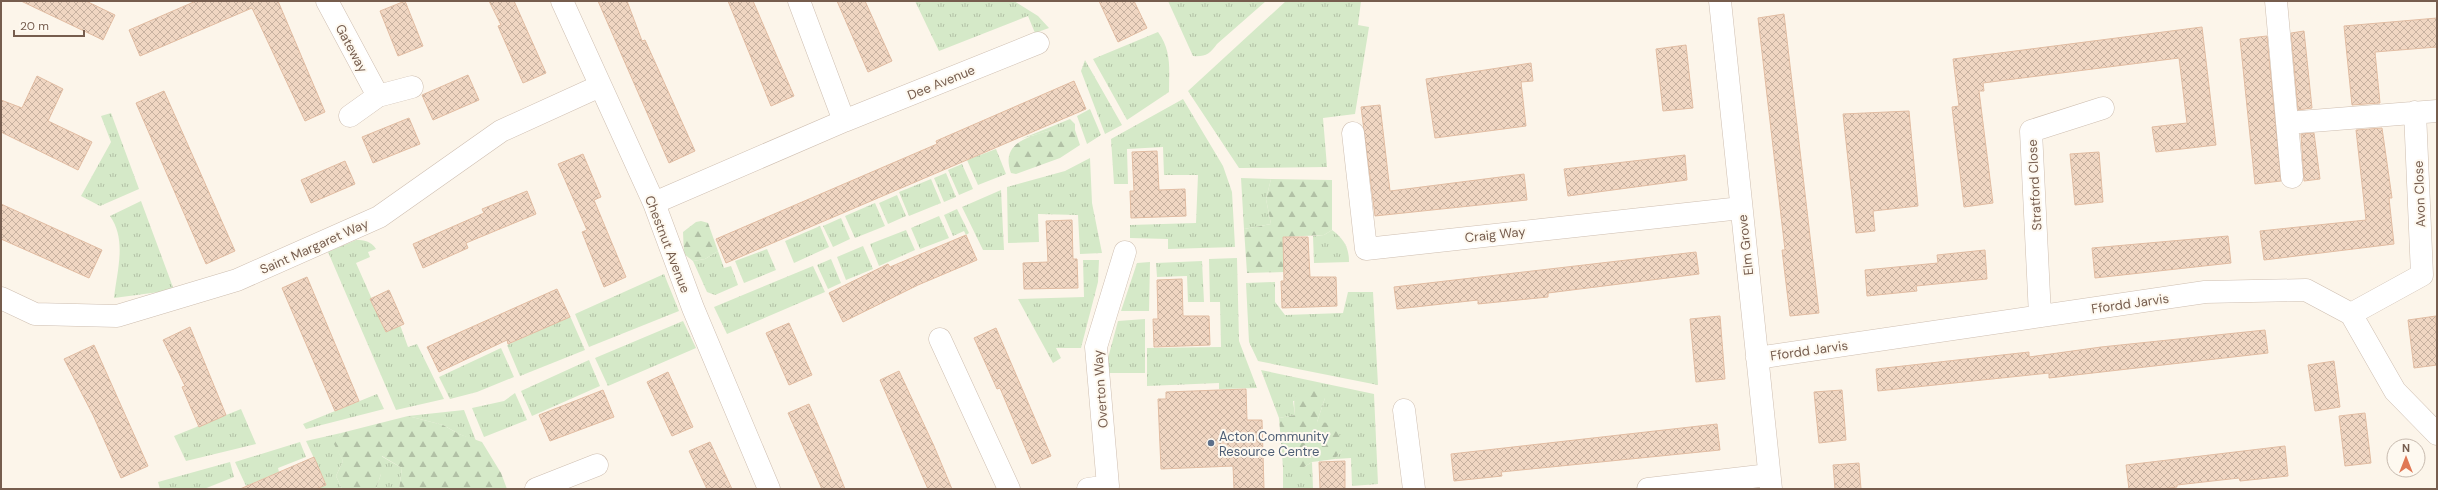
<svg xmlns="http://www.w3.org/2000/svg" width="2438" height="490" font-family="'DM Sans',sans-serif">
	<defs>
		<pattern id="grass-tufts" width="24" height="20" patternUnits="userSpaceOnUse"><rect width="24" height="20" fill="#d5e9c8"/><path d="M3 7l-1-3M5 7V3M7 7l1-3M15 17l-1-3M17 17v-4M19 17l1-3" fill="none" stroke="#b1c0a5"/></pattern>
		<pattern id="forest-firs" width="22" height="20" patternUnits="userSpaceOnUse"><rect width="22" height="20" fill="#d5e9c8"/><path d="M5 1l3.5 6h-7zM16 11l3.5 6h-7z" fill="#b1c0a5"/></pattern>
		<pattern id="building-cross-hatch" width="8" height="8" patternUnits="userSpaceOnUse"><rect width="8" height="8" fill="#f0d6c2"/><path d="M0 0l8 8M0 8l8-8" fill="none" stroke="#c7b1a0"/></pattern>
	</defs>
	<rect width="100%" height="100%" fill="#fcf5ea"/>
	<!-- grass -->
	<path fill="url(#grass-tufts)" d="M915 1H1014L1038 16 1049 28 1035 33 1028 16 939 51Z
		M1168 1H1266L1217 44C1210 54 1205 57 1193 56Z
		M1286 1H1361L1358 25 1369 27 1355 114 1323 118 1327 167 1239 168 1188 91Z
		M1158 32C1172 51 1169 70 1169 92L1127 120 1093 59Z
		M1085 60 1122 125 1105 134 1081 71Z
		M1183 99 1223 166 1232 192 1235 247 1168 249V239L1130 238V225L1196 223 1198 175H1164L1163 147 1127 149 1128 184H1114L1111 139Z
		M1090 109 1101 135 1087 144 1077 116Z
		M111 113 139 189 100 206 81 196 111 142 101 116Z
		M1070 119 1075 124V130H1051L1021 139Z
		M996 149 1006 174 978 185 967 160Z
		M1090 158 1092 203 1102 253 1080 254 1078 215 1038 214 1039 242 1008 243 1007 187 1065 171Z
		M962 164 973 189 959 195 948 170Z
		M946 173 956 197 944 202 934 178Z
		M1241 178 1271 179 1266 199 1271 224 1244 229Z
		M931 179 941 203 909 216 899 192Z
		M1001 190 1004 250H983L962 207Z
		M897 195 906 216 888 224 879 203Z
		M141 201 174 290 114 298C117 271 127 240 110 216Z
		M875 203 885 226 855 238 845 216Z
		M957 209 969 233 966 235 964 231 953 236 944 215Z
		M939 216 949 238 920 249 911 228Z
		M841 218 850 239 833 247 823 226Z
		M820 226 829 247 794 263 785 241Z
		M906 230 915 250 879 266 870 244Z
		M1332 230C1344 239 1349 247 1349 262L1314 263 1313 236 1324 235Z
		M356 240C364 240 371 241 376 249L368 252 370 257 356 263 386 331 400 325 408 347 417 344 444 399 396 410 328 252Z
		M863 246 873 269 846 280 837 257Z
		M767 249 776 270 744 283 735 261Z
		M718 251 724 268 731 266 738 285 715 295 707 292 693 261 705 259Z
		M1237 258 1239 341 1257 388 1219 389V383L1147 386V348L1221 347 1220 302H1210L1209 259Z
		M831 259 841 283 828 289 817 265Z
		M1083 260H1099L1098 282 1081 348H1056L1061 358 1053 363 1018 299 1084 297Z
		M1202 261 1204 302H1188L1187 276 1157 277 1156 263Z
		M1150 262 1149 311H1121L1137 263Z
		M813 266 825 292 727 334 714 307Z
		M664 274 679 311 589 347 575 314Z
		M1275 282V302L1285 315 1343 313 1348 292H1373L1378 385 1258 361 1249 342 1246 283Z
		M570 316 585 350 520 376 507 345Z
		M1145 319V373H1104L1118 321Z
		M683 321 696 348 608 386 595 358Z
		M501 348 514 377 477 392 450 399 439 377Z
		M589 360 600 386 532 416 521 391Z
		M1261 370 1374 394 1378 484 1352 486 1351 458 1335 459 1342 450 1317 422 1325 398 1293 401 1295 415 1279 418Z
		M515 393 527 420 484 437 472 408 504 401Z
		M377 394 384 409 306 429 303 424Z
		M241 409 256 444 186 461 174 436Z
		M464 410 476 441 459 434 443 425 408 416Z
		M341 433 335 444 343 461 336 476 342 489H316L326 484 306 441Z
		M300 442 306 457 278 468 279 472 246 486 235 462Z
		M381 456 402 468 399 489H376L381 474Z
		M230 462 234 477 204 489H160L158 482Z
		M1312 462 1313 489H1283V467H1304Z"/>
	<!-- forest -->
	<path fill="url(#forest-firs)" d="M1051 130H1075L1080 145 1060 158 1016 174 1011 173C1000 142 1029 137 1051 130Z
		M1271 179 1332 180V230L1324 235 1283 237 1284 272 1247 273 1244 229 1271 224 1266 199Z
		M701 221 708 223 718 251 705 259 693 261 684 254 683 232 696 222Z
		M1311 386 1321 391 1325 398 1317 422 1330 423 1340 436 1342 450 1335 459 1312 462 1304 467H1283L1279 418 1295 415C1293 396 1294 394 1311 386Z
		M408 416 443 425 459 434 482 442 501 473 507 489H399L402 468 382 456 381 474 376 489H342L336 476 343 461 334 444 341 433Z"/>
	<!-- building -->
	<path fill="url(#building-cross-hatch)" stroke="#e2bda3" d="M21 1H86L115 15 103 40Z
		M196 1H278L325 112 305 121 252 8 140 56 129 30Z
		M405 1 423 46 398 56 380 11Z
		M489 1H514L546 73 523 83 498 26 501 25Z
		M598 1H627L642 41 645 40 695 151 669 163Z
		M728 1H753L794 96 771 106Z
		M837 1H865L892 61 868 72Z
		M1099 1H1134L1147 28 1118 42Z
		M1784 14 1819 313 1790 316 1782 250H1785L1758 18Z
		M2437 18V47L2375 52 2380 103 2352 105 2344 26Z
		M2202 27 2216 145 2156 152 2152 127 2187 123 2179 58 1983 83 1984 91H1979L1993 203 1964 207 1952 107 1959 106 1953 59Z
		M2304 31 2312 108 2298 110 2291 33Z
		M2267 36 2281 181 2255 184 2240 39Z
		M1686 45 1693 108 1663 111 1656 49Z
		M1531 63 1533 81 1521 82 1526 126 1435 138 1426 79Z
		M468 75 479 100 433 120 422 95Z
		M37 76 63 89 48 121 92 142 78 170 1 132V100L22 108Z
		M1074 81 1086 109 726 263 716 239 937 144 936 141Z
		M164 91 235 251 206 264 136 103Z
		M1380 105 1390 191 1524 174 1527 200 1375 216 1361 107Z
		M1909 111 1918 206 1873 211 1875 231 1856 233 1843 114Z
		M409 118 420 144 373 163 362 137Z
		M2382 128 2392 198H2389L2394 244 2264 260 2260 231 2366 220 2356 130Z
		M2314 133 2320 179 2304 181 2301 134Z
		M1157 151 1159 190 1185 189 1186 216 1131 218 1130 191H1134L1132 152Z
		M2099 152 2103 202 2075 205 2070 154Z
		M583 154 601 197 594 200 626 277 604 287 582 232 587 230 558 164Z
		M1685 155 1687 180 1568 196 1564 169Z
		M345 161 355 184 311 203 301 180Z
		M527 191 536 214 466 243 468 248 423 268 413 244 484 213 482 209Z
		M1 204 102 250 89 278 1 239Z
		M1072 220 1073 259H1077L1078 288 1024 289 1023 263 1048 262 1046 221Z
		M966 235 977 260 918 285 843 322 829 293 888 264 890 267Z
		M2228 236 2231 263 2095 278 2092 248Z
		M1283 237H1308L1310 277H1336L1337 306 1282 308 1281 281H1284Z
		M1985 250 1987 279 1916 286 1917 291 1867 296 1865 270 1938 263 1937 255Z
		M1696 252 1699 274 1548 293V297L1478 304V300L1397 309 1394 287Z
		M307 277 359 401 335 411 282 288Z
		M1182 279 1183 316H1209L1210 345 1154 347 1153 319H1158L1157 280Z
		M557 289 570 317 508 344 507 340 439 372 427 347Z
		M389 290 404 324 386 332 370 299Z
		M1720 316 1725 379 1696 382 1690 319Z
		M2436 316 2437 365 2414 368 2408 320Z
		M789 323 812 375 789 385 766 333Z
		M190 327 226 415 199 427 182 387 185 386 163 340Z
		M996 328 1051 456 1032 464 1000 388 997 389 974 338Z
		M2265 330 2268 353 2049 378V373L1878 391 1876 369 2029 352V357L2101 347Z
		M94 345 148 466 121 478 93 415 64 359Z
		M2334 361 2340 407 2315 411 2308 365Z
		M899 371 934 446 952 489H928L880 380Z
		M668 372 693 427 672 436 647 382Z
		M1246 389 1247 420H1262L1264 489H1234L1233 466 1161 469 1158 399H1166V392Z
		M603 390 614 417 550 441 539 415Z
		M1842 390 1846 440 1819 443 1814 392Z
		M809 404 832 457 845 489H822L788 413Z
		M2365 413 2371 463 2345 466 2339 416Z
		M1717 424 1720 450 1501 472 1502 476 1454 481 1451 454Z
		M710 442 732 489H707L689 451Z
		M2285 446 2288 476 2240 481 2239 478 2177 485V487L2162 489H2129L2126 465Z
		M314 457 326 485 316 489H240Z
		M1345 461V489H1320L1319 462Z
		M1859 463 1861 489H1835L1833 465Z"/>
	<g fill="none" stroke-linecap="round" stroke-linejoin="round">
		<!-- street casing -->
		<g stroke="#cebeb0" stroke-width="23">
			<path id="street" d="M327 1 378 96
				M562 1 654 203 693 308 769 489
				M799 1 844 121
				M1720 1 1771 489
				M2276 1 2292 177
				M350 116 378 96 412 87
				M2287 123 2437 111
				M1353 133 1366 249 1741 208
				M654 203 844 121 1038 43
				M1 298 35 314 117 316 237 280 379 217 501 131 600 86
				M2351 314 2422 275 2415 112
				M2040 316 2031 131 2103 108
				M940 339 1009 489
				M1757 358 2205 292 2306 290 2351 314 2395 391 2437 434
				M1404 410 1414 489
				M536 489 597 465
				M1088 489 1108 486 1096 347 1125 252
				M1648 489 1769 475"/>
		</g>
		<!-- street -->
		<use href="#street" stroke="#fff" stroke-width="22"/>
	</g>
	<!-- markers -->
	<circle fill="#5c6f8a" stroke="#fef9f0" stroke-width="1.5" cx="1211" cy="443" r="4"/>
	<g text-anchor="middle" stroke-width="4" stroke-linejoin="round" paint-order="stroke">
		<!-- street labels -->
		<g font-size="13" fill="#765d4e" stroke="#fef9f0">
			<text transform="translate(352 48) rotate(62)" y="5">Gateway</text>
			<text transform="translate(941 82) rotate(-22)" y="5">Dee Avenue</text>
			<text transform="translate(2034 185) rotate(-93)" y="5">Stratford Close</text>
			<text transform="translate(2419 194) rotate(-92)" y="5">Avon Close</text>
			<text transform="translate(1495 234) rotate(-6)" y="5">Craig Way</text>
			<text transform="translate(668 244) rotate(69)" y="5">Chestnut Avenue</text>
			<text transform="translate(1745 245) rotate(-96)" y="5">Elm Grove</text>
			<text transform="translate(314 246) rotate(-24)" y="5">Saint Margaret Way</text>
			<text transform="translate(2130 303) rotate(-8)" y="5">Ffordd Jarvis</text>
			<text transform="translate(1809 350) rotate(-8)" y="5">Ffordd Jarvis</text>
			<text transform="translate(1100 389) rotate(-94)" y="5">Overton Way</text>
		</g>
		<!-- service labels -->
		<g font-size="13" fill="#4e5e75" stroke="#fef9f0" text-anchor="start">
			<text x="1219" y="441">Acton Community<tspan x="1219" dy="15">Resource Centre</tspan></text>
		</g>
	</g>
	<!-- border -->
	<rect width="2438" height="490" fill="none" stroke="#765d4e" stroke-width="4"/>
	<!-- north arrow -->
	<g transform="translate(2406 458)"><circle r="19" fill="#fef9f0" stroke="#c8bbaf"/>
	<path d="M0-3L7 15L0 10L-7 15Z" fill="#e07855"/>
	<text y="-6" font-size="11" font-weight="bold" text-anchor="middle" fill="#765d4e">N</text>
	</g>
	<!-- scale -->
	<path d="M14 30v6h70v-6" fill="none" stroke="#765d4e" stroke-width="2"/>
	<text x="20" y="30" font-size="12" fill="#765d4e" stroke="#fef9f0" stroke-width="3" paint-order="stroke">20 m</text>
</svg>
